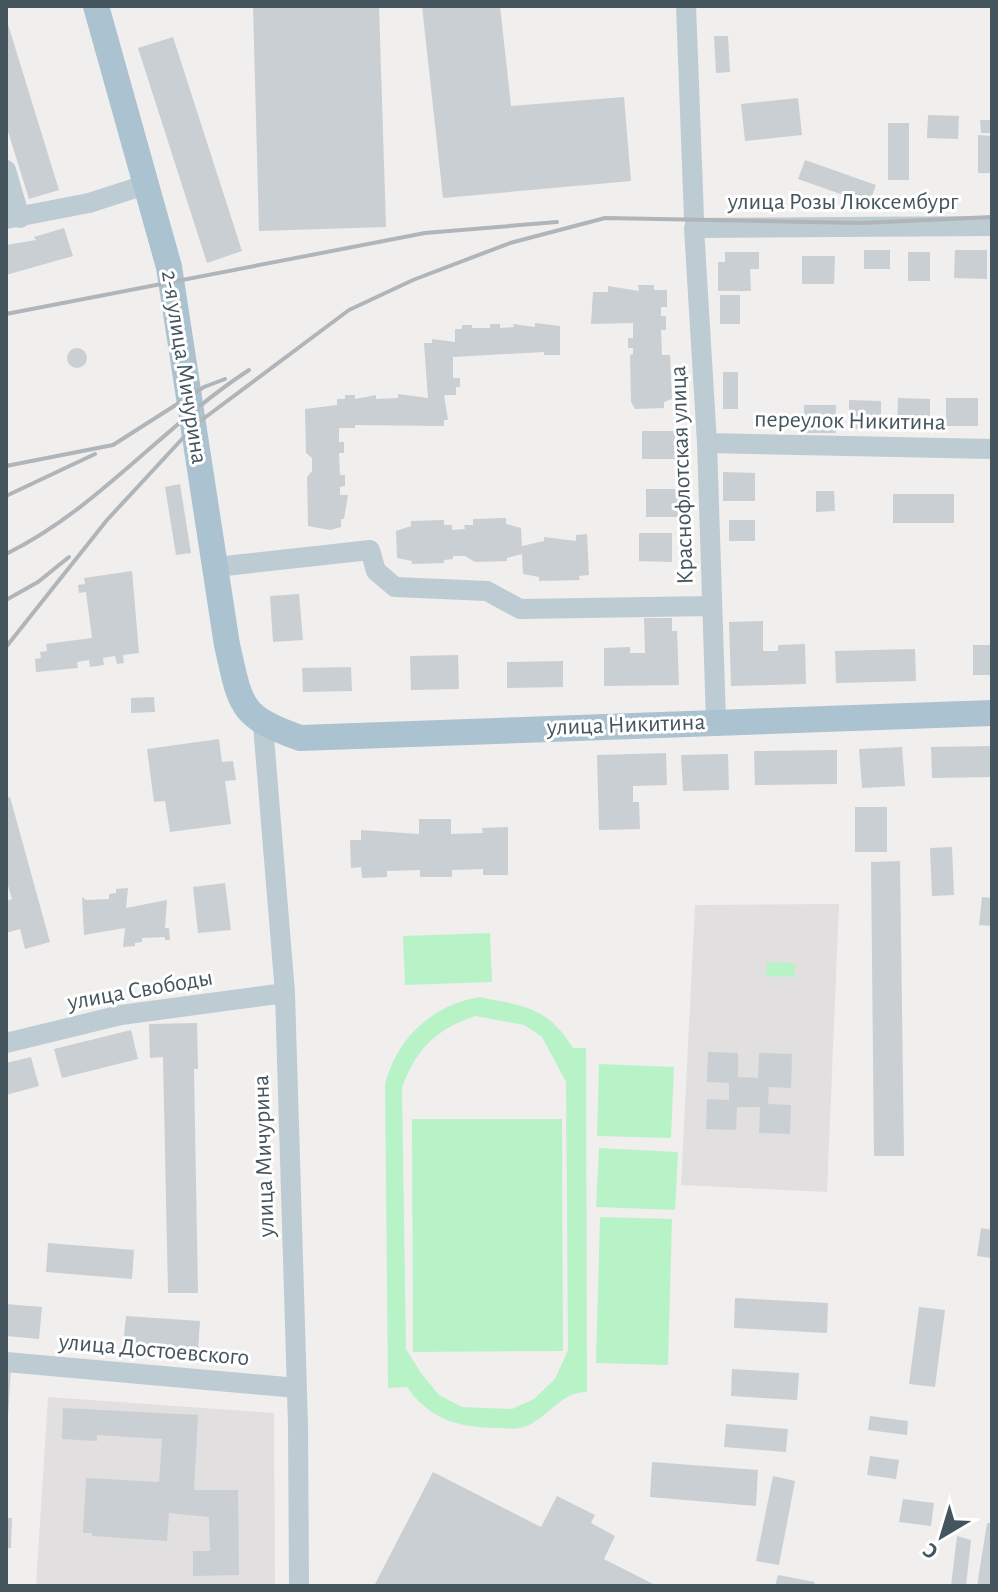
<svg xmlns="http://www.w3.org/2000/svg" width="998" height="1592" font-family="'Alegreya Sans',sans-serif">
	<rect width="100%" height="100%" fill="#f1eeee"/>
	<!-- education -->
	<path fill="#e2dfe0" d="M839 904 827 1192 681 1185 695 905Z
		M48 1397 274 1413 275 1586H36Z"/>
	<!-- green -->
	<path fill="#b8f3c8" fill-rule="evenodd" d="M490 933 492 982 405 985 403 936Z
		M767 962 795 963V977L766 976Z
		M479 997C524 1006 547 1006 573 1048H586L587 1392C559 1392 548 1419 524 1427 517 1430 506 1428 499 1428 460 1428 430 1420 407 1387L388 1388 385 1085C396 1039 432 1005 479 997ZM476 1016 524 1025 542 1037 566 1082 568 1350 555 1379 534 1399 512 1409 462 1407 439 1395 421 1373 406 1349 402 1088C415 1050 437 1028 476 1016Z
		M599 1064 674 1067 671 1138 597 1136Z
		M412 1119H562L563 1351 413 1352Z
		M599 1148 678 1152 675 1210 596 1207Z
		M600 1217 672 1219 668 1365 596 1363Z"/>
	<!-- building -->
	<path fill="#cacfd4" d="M253 6H379L386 227 259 231Z
		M422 6H500L511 106 624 97 631 181 443 198Z
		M7 21 59 190 29 199 6 125Z
		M714 36H728L730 72 716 73Z
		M173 37 242 251 207 263 138 48Z
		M798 98 802 135 745 141 741 104Z
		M928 115 959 116 958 139 927 138Z
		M980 120H992V133H981Z
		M888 123H909V180H888Z
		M978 135 992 136V173H978Z
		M805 160 876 185 869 204 798 179Z
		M64 228 73 256 6 275V245L36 240 34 237Z
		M864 250H890V269H864Z
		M955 250H987V279L954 278Z
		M725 252H759V269H750L751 291H718V262H725Z
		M908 252H930V281H908Z
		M802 256H835L834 284H802Z
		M638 285H654V290H667V307H661V316H666V330H661L662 355H670L672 399 664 402V408L635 409 631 402 630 355 633 354V348H628V338H633V323L591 324 593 292H608V286L639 291Z
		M720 295H740V324H720Z
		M535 323 560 326V355H544V352L453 357V378H460V387H456V395H444L448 420H444V426L355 425V428H339V442H344V453H339L340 475H345V486L340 487V495H348L344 519H341V527L330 530 308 526 307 477 312 471V458L306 453 305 409 337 405V399H345V395H355V399L376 395V399L398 398V394L428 398 424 343H432V339L455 342V329H462V325H472V328H490V324H500V328L514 327 513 324 535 327Z
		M67 358a10 10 0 1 1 20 0a10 10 0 1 1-20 0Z
		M723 372H738V409H723Z
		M898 398 930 399V427H897Z
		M946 398H978V426H946Z
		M849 400 881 401V429H849Z
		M804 405H836V433H804Z
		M642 431H675V459H642Z
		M723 472 755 473V501H723Z
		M180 484 191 553 176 555 165 487Z
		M646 489H678V517H646Z
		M816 491H834L835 511 816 512Z
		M893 494H954V523H893Z
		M506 518V524L521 528 522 546 544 541V537L576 541V535L587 534 589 575 579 576 580 580 539 581V577L523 574 522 554 507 558V561L475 562 465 556H453V559L444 560V563L412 564V561L397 558 396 531 411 526V521L444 520V525H452V530L465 529 464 525H473V519Z
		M729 520H755V541H729Z
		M639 533H672V562L639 561Z
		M132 571 139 653 123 655 124 663 117 664 115 656 103 658 104 665 90 667 89 660 77 662 78 668 36 672 35 659 41 658 40 652 47 651 46 644 92 638 86 592 79 593 78 585 85 584 84 578Z
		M299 594 303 640 273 642 270 596Z
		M644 618H672V631H677L679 685 604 686V648L630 647V653H645Z
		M763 621V651H778V645L805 644 806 684 731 686 729 622Z
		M973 645H992V675H973Z
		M915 649 916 681 836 683 835 651Z
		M458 655 459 689 411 690 410 656Z
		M563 661V687L507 688V662Z
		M351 667 352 691 303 692 302 668Z
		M154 697 155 712 131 713V698Z
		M219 739 222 762 233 761 236 780 225 781 231 824 170 832 165 801 154 802 147 749Z
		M992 746V777L932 778 931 747Z
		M902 747 905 786 862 788 859 749Z
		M837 750V784L755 785 754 751Z
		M666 753 667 785 633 786V802H639L640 829 599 830 597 755Z
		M728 754 729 790 683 791 681 755Z
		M10 797 50 942 25 949 20 929 6 933V901L12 899 6 879V798Z
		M855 807H887V852H855Z
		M419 819H451V834L483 833 482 828 508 827V875H483V869L452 870V877H420V870L387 871V877L362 878 361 867 351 868 350 840H361V830L419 834Z
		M952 847 954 895 932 896 930 848Z
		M900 861 904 1156H874L871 862Z
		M225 883 231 930 198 933 193 887Z
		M128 888 126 908 167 900 165 928H169L170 940H165V937L142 938V942L135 943V946L123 947 125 928 84 935 82 897 86 900 109 899V894L116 893V889Z
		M982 897 992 898V926L979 925Z
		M197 1023 198 1069H194L198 1293H168L163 1057 150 1058 149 1024Z
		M131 1030 138 1059 62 1078 54 1049Z
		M708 1052 738 1053V1077L758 1078 759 1053 792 1054 791 1088 769 1087 768 1104 791 1105 790 1134 759 1133 760 1107H737L736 1130 706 1129 707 1099 729 1100V1083L707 1082Z
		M31 1057 39 1086 6 1095V1063Z
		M981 1228 992 1230V1258L977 1256Z
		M48 1243 134 1250 132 1279 46 1272Z
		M735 1298 828 1303 827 1333 734 1328Z
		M6 1304 42 1307 39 1339 6 1336Z
		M919 1307 945 1310 935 1387 909 1384Z
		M126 1316 200 1321 198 1351 123 1346Z
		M6 1368H11L8 1416H6Z
		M732 1369 799 1373 797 1400 731 1396Z
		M63 1408 198 1415 194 1490H238L239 1575 193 1576V1551H210L209 1517 169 1513 167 1541 92 1536V1533H83L86 1478 159 1482 162 1439 97 1435V1441L62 1439Z
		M870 1416 908 1421 907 1435 868 1430Z
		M726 1424 788 1429 786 1452 724 1447Z
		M870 1456 899 1460 896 1479 867 1475Z
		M652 1462 758 1470 756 1506 650 1497Z
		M433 1472 541 1527 557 1496 595 1515 591 1523 615 1536 604 1559 657 1586H374Z
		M773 1476 795 1481 779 1565 756 1561Z
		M903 1499 934 1503 931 1526 899 1522Z
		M6 1518H12L11 1548H6Z
		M987 1523H992V1586H977Z
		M957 1536 971 1540 966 1586H951Z
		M778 1575 815 1582 814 1586H775Z"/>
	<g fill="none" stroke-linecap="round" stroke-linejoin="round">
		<!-- minor -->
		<path stroke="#bdcbd2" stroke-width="20" d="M686 6 694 218
			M6 170 20 218
			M6 219 89 203 148 184
			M707 443 992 449
			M216 567 370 550 376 571 395 587 487 591 520 609 712 606
			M716 721 707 443 694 228 992 226
			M263 725 285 993 298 1425 299 1586
			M6 1043 121 1015 285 993
			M6 1362 297 1388"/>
		<!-- major -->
		<path stroke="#abc2d0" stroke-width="26" d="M96 6 169 267 227 645C241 705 238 716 300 738L992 713"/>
		<!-- rail -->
		<path stroke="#b0b5b9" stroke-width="4" d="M6 314 425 233 557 222
			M6 466 113 445 204 387 225 379
			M6 496 95 454
			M6 554C98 509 164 425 249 370
			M6 600 38 582 69 557
			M6 647 107 520 195 425 349 310 413 280 510 243 605 218 861 223 992 217"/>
	</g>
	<g text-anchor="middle" stroke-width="6" stroke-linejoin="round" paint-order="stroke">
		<!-- street labels -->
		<g font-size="24" fill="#45555e" stroke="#fff">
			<text x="843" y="209">улица Розы Люксембург</text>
			<text transform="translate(185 367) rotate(81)" y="8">2-я улица Мичурина</text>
			<text transform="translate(850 420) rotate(1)" y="8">переулок Никитина</text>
			<text transform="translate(681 475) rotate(-92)" y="8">Краснофлотская улица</text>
			<text transform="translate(626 724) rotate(-2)" y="8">улица Никитина</text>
			<text transform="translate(140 989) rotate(-10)" y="8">улица Свободы</text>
			<text transform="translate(263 1156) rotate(-92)" y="8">улица Мичурина</text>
			<text transform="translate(154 1349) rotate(5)" y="8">улица Достоевского</text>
		</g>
	</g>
	<!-- border -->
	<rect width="998" height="1592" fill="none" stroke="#45555e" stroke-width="16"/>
	<!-- north arrow -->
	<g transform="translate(942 1536) rotate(218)" stroke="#ffffff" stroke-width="6" paint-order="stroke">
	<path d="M0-6L14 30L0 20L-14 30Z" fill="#45555e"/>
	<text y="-12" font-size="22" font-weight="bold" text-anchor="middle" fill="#45555e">С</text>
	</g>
</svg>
